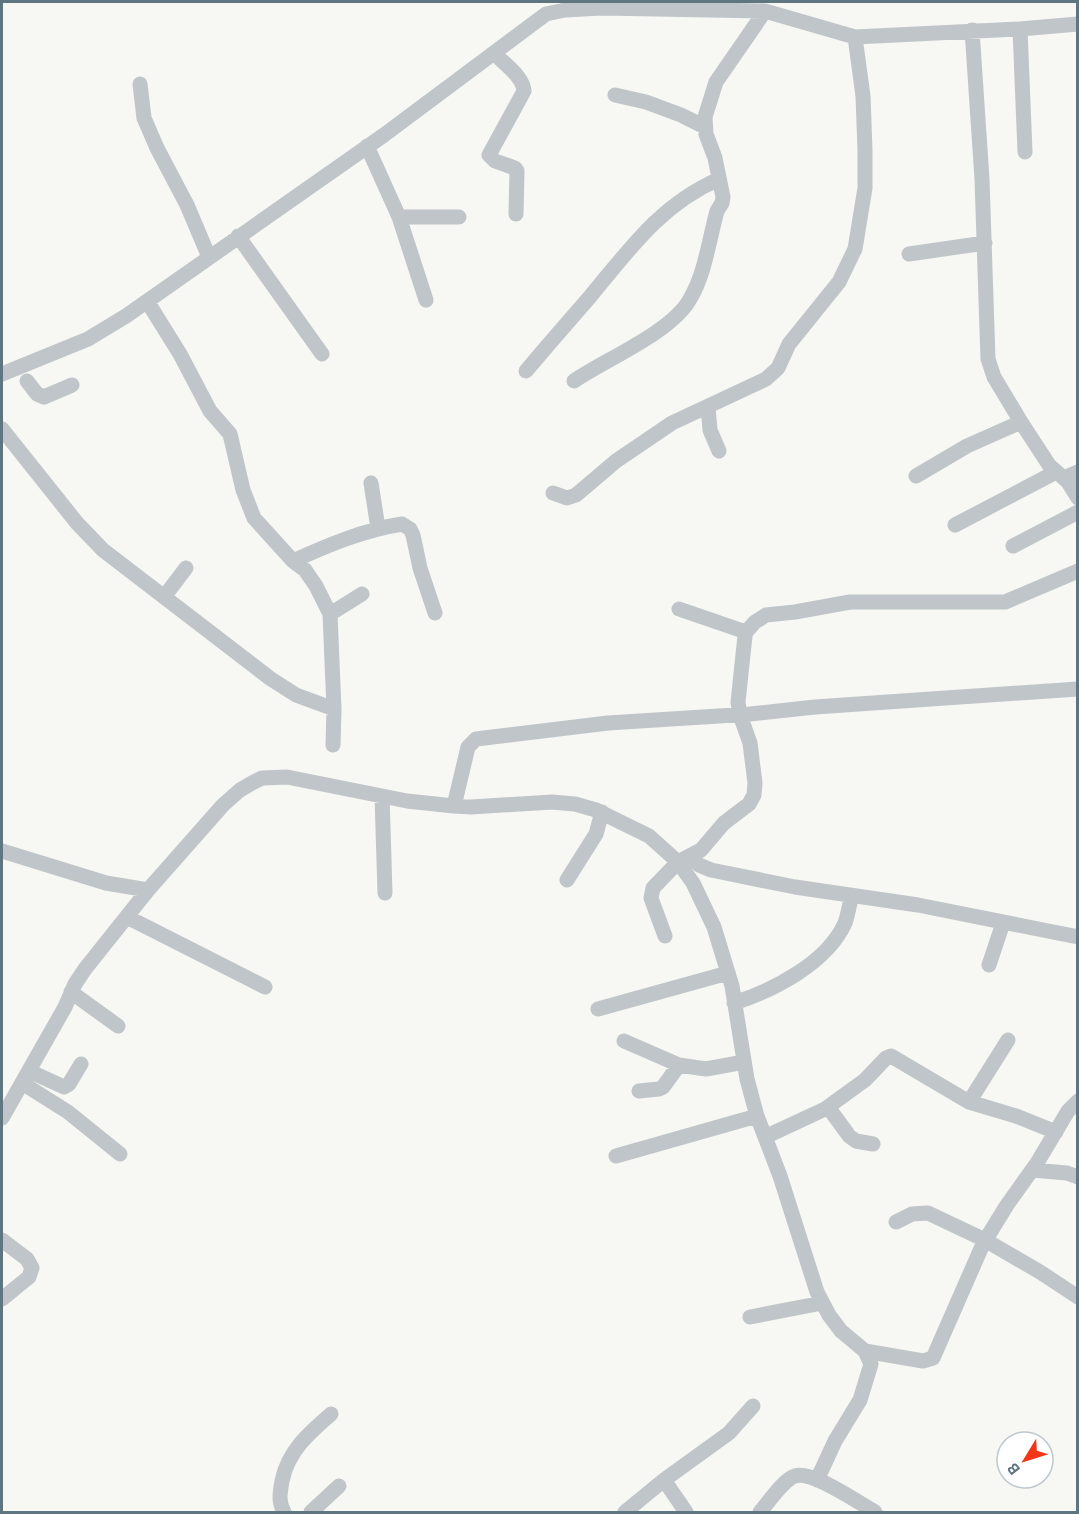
<svg xmlns="http://www.w3.org/2000/svg" width="1079" height="1514" font-family="'Archivo Narrow',sans-serif">
	<rect width="100%" height="100%" fill="#f7f7f3"/>
	<g fill="none" stroke-linecap="round" stroke-linejoin="round">
		<!-- minor -->
		<path stroke="#bfc5c8" stroke-width="15" d="M1020 29 1025 152
			M972 30 982 179 988 359 994 377 1021 422 1049 465 1068 482 1078 498
			M494 53C504 64 523 76 524 91L489 155 495 161 515 168 517 171 516 214
			M140 84 144 118 157 148 187 205 209 257
			M615 95 646 102 681 115 705 127
			M367 146 399 217 426 300
			M399 217H459
			M238 236 322 354
			M909 254 985 243
			M526 371C547 346 568 322 589 298 629 250 660 205 719 179
			M2 374 88 339 126 316 384 135 546 14 565 10 602 8 765 11 855 37 1020 29 1078 24
			M27 381 37 394 44 397 72 385
			M574 381C606 359 672 332 690 299 705 274 709 240 717 211L722 203 723 197 715 158 706 134 705 117 716 82 765 11
			M708 407 710 430 719 451
			M2 429 77 523 103 550 271 679 296 695 334 709 330 614 316 586 305 570 293 561 254 518 243 490 230 434 210 411 180 354 147 301
			M916 476 967 446 1021 422
			M1064 478 1078 472
			M371 483 378 528
			M553 493 567 498 576 495 616 461 672 423 766 379 778 368 789 344 839 282 855 249 865 188V150L863 96 855 37
			M955 525 1056 472
			M1013 546 1078 512
			M293 561C328 545 364 530 402 524L410 529 413 535 420 568 435 613
			M164 597 186 568
			M679 609 746 632
			M330 614 362 594
			M333 745 334 709
			M382 796 385 893
			M454 806 468 747 476 739 608 723 750 714 815 707 1078 689
			M2 851 106 883 148 890
			M690 856 699 865 711 870 795 887 918 905 1078 937
			M567 880 596 834 602 812
			M127 917 265 987
			M665 936 651 898 653 888 678 862 701 850 724 823 749 804 754 795 755 783 750 743 740 715 738 702 745 636 746 632 755 622 766 615 795 612 850 602H1005L1078 571
			M989 965 1003 923
			M71 992 118 1026
			M734 1003C774 990 827 963 845 923 848 915 849 905 852 896
			M598 1009 728 973
			M624 1041 679 1065
			M29 1071 64 1087 69 1084 81 1064
			M22 1083 68 1112 120 1154
			M639 1091 659 1089 663 1087 679 1065 706 1069 744 1062
			M969 1102 1008 1040
			M828 1107 847 1133
			M2 1118 65 1007 75 984 85 969 148 890 223 805 240 790 252 783 262 778 287 777 407 801 454 806 471 807 552 802 575 804 596 810 649 836 678 862 693 883 714 927 732 986 747 1079 757 1116 780 1176 817 1292 829 1315 841 1331 865 1351 871 1364 860 1400 835 1441 817 1480
			M849 1136 856 1141 873 1144
			M765 1137 825 1109 865 1080 886 1058 891 1056 969 1102 1016 1116 1056 1132
			M616 1156 757 1116
			M1032 1170 1067 1173 1078 1177
			M896 1222 912 1214 928 1213 985 1240 1040 1272 1078 1297
			M2 1240 27 1259 32 1268 29 1277 2 1299
			M750 1317 822 1303
			M865 1351 923 1361 933 1358 983 1244 1007 1205 1037 1163 1068 1111 1078 1101
			M284 1512C278 1501 280 1493 282 1481 288 1451 309 1433 331 1414
			M311 1512 339 1486
			M625 1512 664 1480
			M686 1512 664 1480 729 1433 753 1406
			M760 1512C768 1503 784 1479 795 1476 812 1470 859 1503 875 1512"/>
	</g>
	<!-- border -->
	<rect width="1079" height="1514" fill="none" stroke="#5f7681" stroke-width="6"/>
	<!-- north arrow -->
	<g transform="translate(1025 1460) rotate(232)"><circle r="28" fill="#ffffff" stroke="#bfc8cd" stroke-width="1.5"/>
	<path d="M0-4.5L10 22L0 15L-10 22Z" fill="#f23718"/>
	<text y="-9" font-size="16" font-weight="bold" text-anchor="middle" fill="#5f7681">B</text>
	</g>
</svg>
